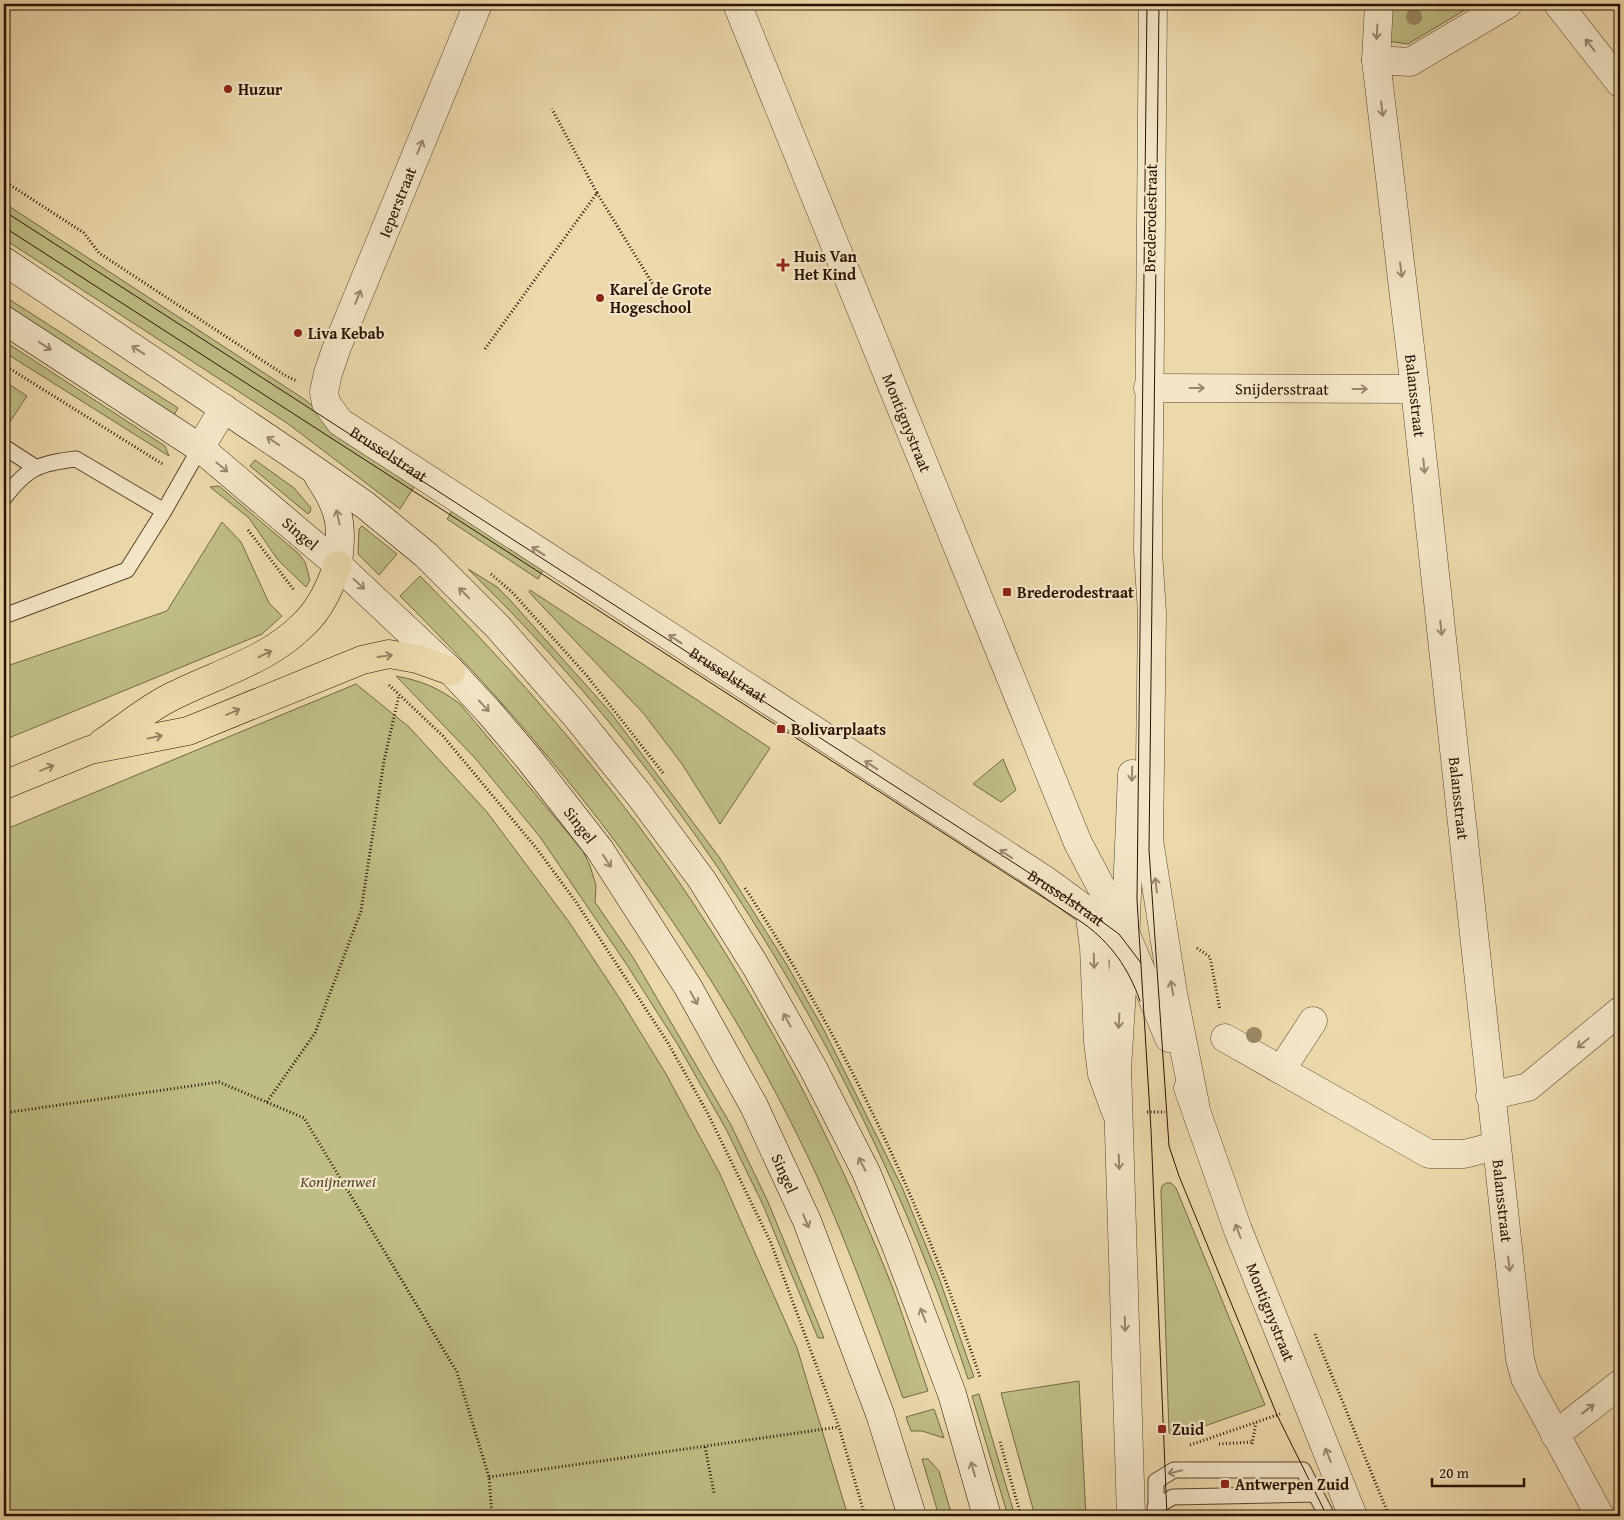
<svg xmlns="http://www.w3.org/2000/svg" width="1624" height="1520" font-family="'Gentium Book Plus',serif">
	<rect width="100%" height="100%" fill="#ecd9aa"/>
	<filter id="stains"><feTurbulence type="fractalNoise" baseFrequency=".004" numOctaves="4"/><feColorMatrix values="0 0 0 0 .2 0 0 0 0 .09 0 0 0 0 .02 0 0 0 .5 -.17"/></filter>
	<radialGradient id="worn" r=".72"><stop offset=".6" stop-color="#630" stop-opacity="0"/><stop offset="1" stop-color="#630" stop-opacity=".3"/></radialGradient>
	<!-- green -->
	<path fill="#bebe84" stroke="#746844" d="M1385 4H1475L1408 44 1386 41Z
		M4 203 304 399 414 487 400 509 287 423 4 239Z
		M4 296 178 408 174 415 4 304Z
		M4 341 165 446 169 456 4 352Z
		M4 381 27 396 4 431Z
		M255 460 294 488 311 508 310 512 308 514 250 466Z
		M219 486 299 554 305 562 310 580 306 587 278 560 249 518 210 487Z
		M452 511 543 570 538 579 447 519Z
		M222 522 241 542 269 603 282 616 262 634 4 740V667L167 611Z
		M362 526 397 554 379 575 358 554 359 529Z
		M468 569 497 587 510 600 611 713 719 857 787 965 824 1030 902 1187 939 1278 974 1377 968 1379C869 1076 698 792 468 569Z
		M420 576C498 654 572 737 638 825 740 961 822 1114 886 1271 902 1310 914 1351 928 1391L903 1398C876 1323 849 1247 816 1174 715 956 570 765 400 596Z
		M530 590 770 748 720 824 682 764 644 714 529 592Z
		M396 676C422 681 439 688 460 704L583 851 590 866 596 885 595 902 634 959 731 1125 768 1202 824 1338H818L763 1205 726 1129 678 1045 627 965 540 837 475 758Z
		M356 684 409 727 487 812 569 922 620 999 666 1074 720 1174 797 1348 848 1516H4V830Z
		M1003 759 1016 790 1001 802 973 784Z
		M1166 1183H1171L1176 1188 1265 1405 1173 1437 1169 1433 1161 1191 1162 1186Z
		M1079 1381 1086 1516H1035L1001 1393Z
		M979 1394 1015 1516H1008L972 1396Z
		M934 1409 944 1438 922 1431H911L906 1417Z
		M922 1459H928L939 1471 952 1516H939Z"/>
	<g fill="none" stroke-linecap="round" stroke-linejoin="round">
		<!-- service casing -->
		<g stroke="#5a442d" stroke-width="17">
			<path id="service" d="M4 447 35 467
				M4 498C27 468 39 463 76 459L164 511 200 448
				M4 616 127 570 164 511
				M1155 1507 1173 1497 1316 1494
				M1156 1516V1481L1174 1470H1303L1327 1516"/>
		</g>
		<!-- minor casing -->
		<g stroke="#5a442d" stroke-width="29">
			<g id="minor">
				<path id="s1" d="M478 4 337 347 328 373 324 392 326 403 340 422 1045 880 1089 912 1134 969"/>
				<path id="s2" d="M737 4 1078 843 1126 934"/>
				<path id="s3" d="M1379 4 1376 60 1415 389 1520 1359 1525 1378 1600 1516"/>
				<path d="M1558 4 1620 83"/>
				<path d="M1376 60 1410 62 1508 4"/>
				<path id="s4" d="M1148 388 1415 389"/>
				<path d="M200 448 224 408"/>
				<path d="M1089 910 1094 947 1098 1042 1102 1074 1116 1112"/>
				<path d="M1225 1038 1429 1154H1464L1496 1146"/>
				<path d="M1281 1070 1313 1021"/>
				<path d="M1490 1096 1528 1087 1620 1011"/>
				<path d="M1555 1435 1620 1384"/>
			</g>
		</g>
		<!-- tertiary casing -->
		<g stroke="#5a442d" stroke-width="29">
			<g id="tertiary">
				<path d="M1153 4 1148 551 1152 613 1149 840 1173 993 1195 1104"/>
				<path d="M1127 937 1169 1038"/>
				<path id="s5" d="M1188 1088 1238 1230 1353 1516"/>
				<path d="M1131 1516 1117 1068 1125 942 1132 774"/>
			</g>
		</g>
		<!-- secondary casing -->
		<g stroke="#2a1303" stroke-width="29">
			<g id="secondary">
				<path d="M4 261 290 453 365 505 426 555 498 627 575 715 640 796 702 880 755 965 813 1068 866 1172 897 1248 952 1394 987 1516"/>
				<path id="s6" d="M4 320 200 448 338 565 451 671 489 712 529 759 600 850 688 987 754 1106 807 1221 880 1414 912 1516"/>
				<path d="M318 476C342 512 342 524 338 565"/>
			</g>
		</g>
		<!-- trunk casing -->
		<g stroke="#2a1303" stroke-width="29">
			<path id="trunk" d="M102 743C126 727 149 707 175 695 219 673 269 660 304 624 321 608 330 586 338 565
				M4 785 90 750 188 731 362 660 389 654 417 659 451 671"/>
		</g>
		<!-- path -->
		<path stroke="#2a1303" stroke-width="3" stroke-dasharray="1 2.5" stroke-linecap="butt" d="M4 181 84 233 99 253 286 376 297 381
			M597 193 665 304
			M485 349 597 193 552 109
			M4 365 164 465
			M248 530 294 590
			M491 574 512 592 587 676 663 773
			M389 685 443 736 537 849 576 902 668 1043 707 1112 771 1243 839 1427 865 1516
			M745 888C846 1043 921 1202 980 1377
			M1197 948 1210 957 1220 1010
			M267 1102 315 1033 361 911 384 761 399 695
			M1147 1112H1165
			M4 1113 219 1082 304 1118 457 1372 489 1477 492 1516
			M1315 1334 1389 1516
			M1000 1442 1021 1516
			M1219 1444 1252 1442
			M1252 1444 1256 1423
			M1190 1445 1280 1414
			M705 1447 714 1493
			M489 1477 839 1427"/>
		<!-- service -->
		<use href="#service" stroke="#f3e6c8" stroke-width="15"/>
		<!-- minor -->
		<use href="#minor" stroke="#f3e6c8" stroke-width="28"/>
		<!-- tertiary -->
		<use href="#tertiary" stroke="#f3e6c8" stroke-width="28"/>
		<!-- secondary -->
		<use href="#secondary" stroke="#f3e6c8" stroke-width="28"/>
		<!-- trunk -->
		<use href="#trunk" stroke="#ecd9aa" stroke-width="28"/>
		<!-- tram -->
		<g stroke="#2a1303" stroke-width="1">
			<path d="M1147 4 1137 900 1151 1130 1167 1516"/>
			<path d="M1159 4 1149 850 1169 1146 1179 1176 1277 1415 1327 1516"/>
			<path id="s7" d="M4 211 1079 905 1119 934 1141 963"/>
			<path d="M4 227 1083 923C1111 943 1129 969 1140 1001"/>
		</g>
	</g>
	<!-- trees -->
	<g fill="#9a8864">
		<circle cx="1414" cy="17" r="8"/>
		<circle cx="1254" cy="1035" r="8"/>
	</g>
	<!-- one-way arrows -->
	<defs><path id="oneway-shaft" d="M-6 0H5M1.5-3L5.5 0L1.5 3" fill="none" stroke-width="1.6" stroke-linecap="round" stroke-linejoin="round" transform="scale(1.25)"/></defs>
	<g stroke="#99876f">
		<use href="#oneway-shaft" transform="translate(1377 32) rotate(93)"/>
		<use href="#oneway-shaft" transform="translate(1590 45) rotate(-128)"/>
		<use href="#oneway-shaft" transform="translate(1382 109) rotate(83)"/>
		<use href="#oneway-shaft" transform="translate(420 147) rotate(-68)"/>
		<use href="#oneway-shaft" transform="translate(1401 270) rotate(83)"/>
		<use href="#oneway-shaft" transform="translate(358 297) rotate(-68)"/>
		<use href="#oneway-shaft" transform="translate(45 346) rotate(33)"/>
		<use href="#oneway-shaft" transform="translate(138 350) rotate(-147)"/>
		<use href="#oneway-shaft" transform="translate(1197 388)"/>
		<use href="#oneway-shaft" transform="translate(1360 389)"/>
		<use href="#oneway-shaft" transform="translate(273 441) rotate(-146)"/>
		<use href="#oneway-shaft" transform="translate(1424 466) rotate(84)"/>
		<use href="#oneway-shaft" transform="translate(222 467) rotate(40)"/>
		<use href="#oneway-shaft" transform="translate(338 517) rotate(-102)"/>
		<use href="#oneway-shaft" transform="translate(538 551) rotate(-147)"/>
		<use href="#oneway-shaft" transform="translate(359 584) rotate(43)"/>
		<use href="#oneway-shaft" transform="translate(464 593) rotate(-135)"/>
		<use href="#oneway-shaft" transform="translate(1441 628) rotate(84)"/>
		<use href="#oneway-shaft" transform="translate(675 639) rotate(-147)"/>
		<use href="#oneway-shaft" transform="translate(484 706) rotate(47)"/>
		<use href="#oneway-shaft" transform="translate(871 765) rotate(-147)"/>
		<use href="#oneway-shaft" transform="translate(1132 774) rotate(92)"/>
		<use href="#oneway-shaft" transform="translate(1006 854) rotate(-146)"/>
		<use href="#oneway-shaft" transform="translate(607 861) rotate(57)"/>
		<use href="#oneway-shaft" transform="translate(1156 885) rotate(-97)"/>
		<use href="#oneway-shaft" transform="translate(1094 961) rotate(88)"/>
		<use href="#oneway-shaft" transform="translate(1172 988) rotate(-100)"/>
		<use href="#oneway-shaft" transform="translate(694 998) rotate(61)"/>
		<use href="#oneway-shaft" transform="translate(787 1020) rotate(-119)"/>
		<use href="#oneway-shaft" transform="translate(1119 1021) rotate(93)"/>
		<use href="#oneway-shaft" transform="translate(1583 1043) rotate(140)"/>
		<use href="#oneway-shaft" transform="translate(1119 1162) rotate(88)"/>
		<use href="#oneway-shaft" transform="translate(862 1164) rotate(-117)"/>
		<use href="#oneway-shaft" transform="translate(806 1221) rotate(67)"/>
		<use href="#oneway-shaft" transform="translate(1238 1231) rotate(-111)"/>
		<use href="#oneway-shaft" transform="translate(1509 1264) rotate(83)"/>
		<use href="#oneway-shaft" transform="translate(923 1315) rotate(-111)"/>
		<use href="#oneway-shaft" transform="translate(1125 1324) rotate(88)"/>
		<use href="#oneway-shaft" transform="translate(1588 1409) rotate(-38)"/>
		<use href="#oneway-shaft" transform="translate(1328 1455) rotate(-112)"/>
		<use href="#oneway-shaft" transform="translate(973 1469) rotate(-106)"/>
		<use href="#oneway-shaft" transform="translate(1175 1472) rotate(166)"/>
	</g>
	<g stroke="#95805f">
		<use href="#oneway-shaft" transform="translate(265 654) rotate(-27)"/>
		<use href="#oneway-shaft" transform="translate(385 656) rotate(-8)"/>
		<use href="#oneway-shaft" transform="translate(233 712) rotate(-23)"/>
		<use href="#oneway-shaft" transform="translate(155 737) rotate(-11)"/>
		<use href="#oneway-shaft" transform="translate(47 768) rotate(-22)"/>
	</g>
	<!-- markers -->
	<g fill="#8f2418" stroke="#f3e6c8" stroke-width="2">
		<circle cx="228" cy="89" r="5"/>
		<path d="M780.5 257.5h5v5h5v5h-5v5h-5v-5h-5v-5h5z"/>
		<circle cx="600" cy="298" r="5"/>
		<circle cx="298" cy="333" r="5"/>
		<rect x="1002" y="587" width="10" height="10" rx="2.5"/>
		<rect x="776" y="724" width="10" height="10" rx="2.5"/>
		<rect x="1157" y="1424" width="10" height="10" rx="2.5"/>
		<rect x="1220" y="1479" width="10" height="10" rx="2.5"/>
	</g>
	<g text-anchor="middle" stroke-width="4.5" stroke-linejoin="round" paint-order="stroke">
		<!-- poi labels -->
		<g font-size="16" font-weight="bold" fill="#2a1303" stroke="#f3e6c8" text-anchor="start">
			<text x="238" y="95">Huzur</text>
			<text x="794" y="262">Huis Van<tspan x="794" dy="18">Het Kind</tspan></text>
			<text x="610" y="295">Karel de Grote<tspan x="610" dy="18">Hogeschool</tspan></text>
			<text x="308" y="339">Liva Kebab</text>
			<text x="1017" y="598">Brederodestraat</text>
			<text x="791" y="735">Bolivarplaats</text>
			<text x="1172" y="1435">Zuid</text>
			<text x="1235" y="1490">Antwerpen Zuid</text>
		</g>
		<!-- street labels -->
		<g font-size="16" fill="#2a1303" stroke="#f3e6c8">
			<text transform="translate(397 202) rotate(-68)" y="6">Ieperstraat</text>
			<text transform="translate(1150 218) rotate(-89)" y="6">Brederodestraat</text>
			<text dy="6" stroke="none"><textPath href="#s4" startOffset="134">Snijdersstraat</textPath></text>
			<text dy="6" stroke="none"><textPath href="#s3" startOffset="394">Balansstraat</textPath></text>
			<text dy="6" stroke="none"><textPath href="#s2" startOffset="452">Montignystraat</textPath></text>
			<text dy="6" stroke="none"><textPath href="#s1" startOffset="511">Brusselstraat</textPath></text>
			<text dy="6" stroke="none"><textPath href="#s6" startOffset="366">Singel</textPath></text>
			<text dy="6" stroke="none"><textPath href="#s1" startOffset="916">Brusselstraat</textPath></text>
			<text dy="6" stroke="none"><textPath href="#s3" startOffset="799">Balansstraat</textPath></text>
			<text dy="6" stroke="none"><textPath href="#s6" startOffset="771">Singel</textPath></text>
			<text dy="6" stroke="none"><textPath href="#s7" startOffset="1265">Brusselstraat</textPath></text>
			<text dy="6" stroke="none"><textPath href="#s6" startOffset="1176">Singel</textPath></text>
			<text dy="6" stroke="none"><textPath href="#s3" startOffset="1204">Balansstraat</textPath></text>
			<text dy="6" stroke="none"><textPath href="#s5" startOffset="239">Montignystraat</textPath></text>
		</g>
		<!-- park labels -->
		<g font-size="16" font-style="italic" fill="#56462a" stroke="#f3e6c8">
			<text x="338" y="1187">Konijnenwei</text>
		</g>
	</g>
	<!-- margin -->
	<rect width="1624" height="1520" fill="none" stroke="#ecd9aa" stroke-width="20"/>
	<rect x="5" y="5" width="1614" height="1510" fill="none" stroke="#2a1303" stroke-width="2.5"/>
	<rect x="10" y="10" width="1604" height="1500" fill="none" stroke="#2a1303"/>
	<!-- scale -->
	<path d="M1432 1478v8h92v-8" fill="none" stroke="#2a1303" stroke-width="2.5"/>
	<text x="1439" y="1478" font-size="15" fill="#2a1303" stroke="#f3e6c8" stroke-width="4" paint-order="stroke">20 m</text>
	<rect width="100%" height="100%" filter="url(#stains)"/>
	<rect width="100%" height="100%" fill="url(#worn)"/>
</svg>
